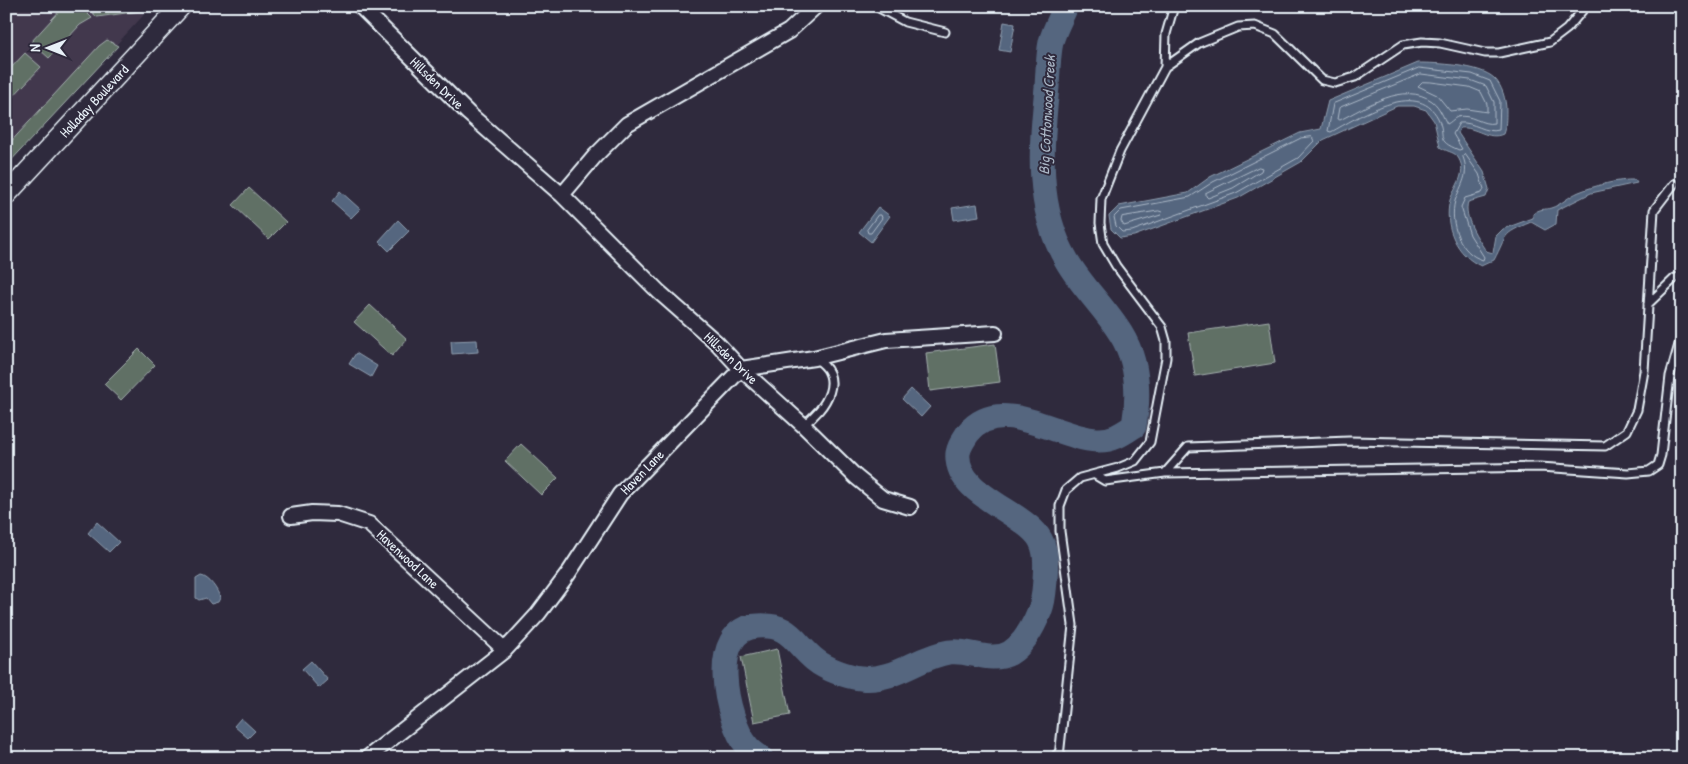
<svg xmlns="http://www.w3.org/2000/svg" width="1688" height="764" font-family="'Patrick Hand',sans-serif">
	<rect width="100%" height="100%" fill="#2f2a3d"/>
	<filter id="ink" filterUnits="userSpaceOnUse"><feTurbulence type="fractalNoise" baseFrequency=".02" numOctaves="2"/><feDisplacementMap in="SourceGraphic" scale="10" xChannelSelector="R" yChannelSelector="G"/><feConvolveMatrix kernelMatrix="1 2 1 2 8 2 1 2 1" color-interpolation-filters="sRGB"/></filter>
	<g filter="url(#ink)">
		<!-- built -->
		<path fill="#43394e" d="M6 6H152L6 164Z"/>
		<!-- green -->
		<path fill="#606f65" stroke="#a4b0ae" d="M64 6H80L92 18 80 25 49 58 31 42Z
			M85 6H154L148 10 97 17Z
			M107 40 118 46 6 166V147L99 46Z
			M25 53 41 67 6 104V70H9Z
			M249 188 286 222 269 239 233 205Z
			M370 305 407 339 392 356 354 322Z
			M1269 321 1275 363 1195 376 1188 333Z
			M995 344 1000 382 930 391 926 353Z
			M139 349 155 365 121 400 104 384Z
			M521 444 558 478 541 495 505 461Z
			M777 649 790 715 754 722 741 657Z"/>
		<!-- water -->
		<path fill="#54667f" stroke="#8f9eaf" d="M1004 22 1015 24 1010 52 999 50Z
			M1418 63C1437 63 1480 65 1494 78 1502 85 1506 100 1506 110 1506 119 1506 126 1503 134 1488 141 1476 126 1460 128L1458 133 1484 172 1489 189 1486 197 1468 202C1463 217 1478 239 1486 251L1493 253 1496 236 1503 229 1533 218V214C1540 208 1544 210 1551 208 1561 205 1569 196 1579 192 1594 186 1619 179 1635 180L1637 183 1591 193 1557 210 1556 224 1545 230 1531 222C1500 235 1508 234 1494 260L1481 266C1457 256 1443 226 1450 200 1455 186 1469 172 1457 156 1454 152 1445 151 1440 147L1434 121 1426 110 1414 106H1397L1323 140 1301 162 1238 198 1134 236 1120 238 1111 229 1109 216 1119 206 1188 193 1210 177 1300 133 1321 129 1328 101Z
			M340 191 360 209 351 218 332 201Z
			M977 204 979 216 954 220 952 208Z
			M878 207 890 216 871 242 859 232Z
			M398 220 409 231 389 251 379 241Z
			M477 340 478 352 452 354 451 341Z
			M356 353 377 366 371 377 349 364Z
			M911 389 930 407 921 417 902 399Z
			M97 522 119 542 109 552 88 533Z
			M201 576C209 577 218 590 220 598L218 602 211 604 206 598 199 600 196 598V579Z
			M311 661 328 680 319 688 302 669Z
			M241 718 255 731 248 738 234 726Z"/>
		<g fill="none" stroke-linecap="round" stroke-linejoin="round">
			<!-- shore -->
			<path stroke="#adb9c8" stroke-width="1" d="M1419 68 1472 74 1490 81 1500 101 1499 130C1486 134 1473 121 1459 123L1453 134 1462 149 1459 150C1434 140 1447 137 1438 118 1417 78 1357 118 1331 132L1328 131 1333 104Z
				M1421 74 1470 80 1486 86 1494 102V123C1482 126 1471 113 1457 117 1453 119 1450 123 1447 124 1443 117 1440 107 1432 101 1404 81 1366 107 1340 120L1337 119 1339 108Z
				M1431 82 1469 87 1481 92 1487 104V112L1467 109 1450 111 1437 95 1418 86 1422 82Z
				M1312 137 1314 141 1298 158 1236 193 1132 231 1122 232 1116 226 1114 217 1121 210 1190 197 1213 182 1301 138Z
				M1465 154 1479 174 1484 189 1482 193 1465 198 1461 207 1470 235 1484 257 1483 260C1460 254 1449 223 1455 201 1461 184 1470 175 1463 157Z
				M1259 167 1262 168 1261 171 1233 188 1208 198 1206 196V193Z
				M1159 211 1162 212 1161 215 1124 226 1121 221 1122 217Z
				M878 215H881L882 218 871 233H868L867 230Z"/>
			<!-- river -->
			<path stroke="#54667f" stroke-width="25" d="M761 758C756 754 750 751 747 746 726 720 706 628 758 626 791 624 793 642 815 660 826 669 848 677 861 678 894 682 917 657 949 652 970 649 990 664 1010 653 1024 644 1034 625 1040 610 1044 600 1044 590 1045 580 1046 565 1047 548 1038 536 1019 510 954 493 958 453 959 446 964 439 968 433 1000 393 1057 438 1097 440 1112 441 1122 434 1134 426 1139 396 1138 361 1121 334 1105 308 1082 287 1067 261 1035 208 1041 146 1047 87 1048 72 1048 56 1051 42 1054 30 1061 18 1066 6"/>
			<!-- service casing -->
			<g stroke="#e8f1f8" stroke-width="11">
				<path id="service" d="M875 6 905 22 945 32
					M1165 67 1199 43 1238 27 1255 26 1275 34 1322 80 1335 83 1355 77 1403 45 1422 42 1440 43 1485 53H1499L1550 42 1567 29 1586 6
					M1648 304 1675 278 1682 276
					M803 425C826 409 847 376 814 358
					M1165 473 1540 467 1628 473 1649 471 1658 465 1661 455 1670 376 1682 334
					M1095 475 1105 481 1165 473 1188 447 1349 441 1605 446 1627 431 1637 410 1644 371 1654 210 1674 184
					M1059 757 1073 625 1060 531V506L1066 490 1080 478 1118 468 1135 461 1150 442 1166 358V341L1162 327 1116 266 1103 244 1100 223 1101 199 1120 151 1165 67 1166 34 1174 6"/>
			</g>
			<!-- minor casing -->
			<g stroke="#e8f1f8" stroke-width="18">
				<path id="minor" d="M360 6 468 113 562 195 659 292 717 343 741 369 803 425 856 477 883 499 910 507
					M562 195 595 156 627 124 789 31 816 6
					M291 516 312 513 338 514 369 524 505 650
					M367 758 505 650 538 614 568 574 620 494 741 369 814 358 886 340 995 333
					M1059 758V757"/>
			</g>
			<!-- secondary casing -->
			<g stroke="#e8f1f8" stroke-width="22">
				<path id="secondary" d="M6 195 181 6"/>
			</g>
			<!-- service -->
			<use href="#service" stroke="#2f2a3d" stroke-width="7"/>
			<!-- minor -->
			<use href="#minor" stroke="#2f2a3d" stroke-width="14"/>
			<!-- secondary -->
			<use href="#secondary" stroke="#2f2a3d" stroke-width="19"/>
		</g>
	</g>
	<g text-anchor="middle" stroke-width="4" stroke-linejoin="round" paint-order="stroke">
		<!-- street labels -->
		<g font-size="14" fill="#e8f1f8" stroke="#2f2a3d">
			<text transform="translate(437 83) rotate(44)" y="5">Hillsden Drive</text>
			<text transform="translate(94 101) rotate(-47)" y="5">Holladay Boulevard</text>
			<text transform="translate(731 358) rotate(44)" y="5">Hillsden Drive</text>
			<text transform="translate(642 472) rotate(-46)" y="5">Haven Lane</text>
			<text transform="translate(408 559) rotate(43)" y="5">Havenwood Lane</text>
		</g>
		<!-- water labels -->
		<g font-size="15" font-style="italic" fill="#adb9c8" stroke="#2f2a3d">
			<text transform="translate(1047 115) rotate(-87)" y="5">Big Cottonwood Creek</text>
		</g>
	</g>
	<!-- margin -->
	<rect width="1688" height="764" fill="none" stroke="#2f2a3d" stroke-width="25"/>
	<rect x="12" y="12" width="1663" height="739" fill="none" stroke="#e8f1f8" stroke-width="2" filter="url(#ink)"/>
	<!-- north arrow -->
	<g transform="translate(48 48) rotate(270)" stroke="#2f2a3d" stroke-width="4" paint-order="stroke">
	<path d="M0-4L9 19L0 12L-9 19Z" fill="#e8f1f8"/>
	<text y="-8" font-size="14" font-weight="bold" text-anchor="middle" fill="#e8f1f8">N</text>
	</g>
</svg>
